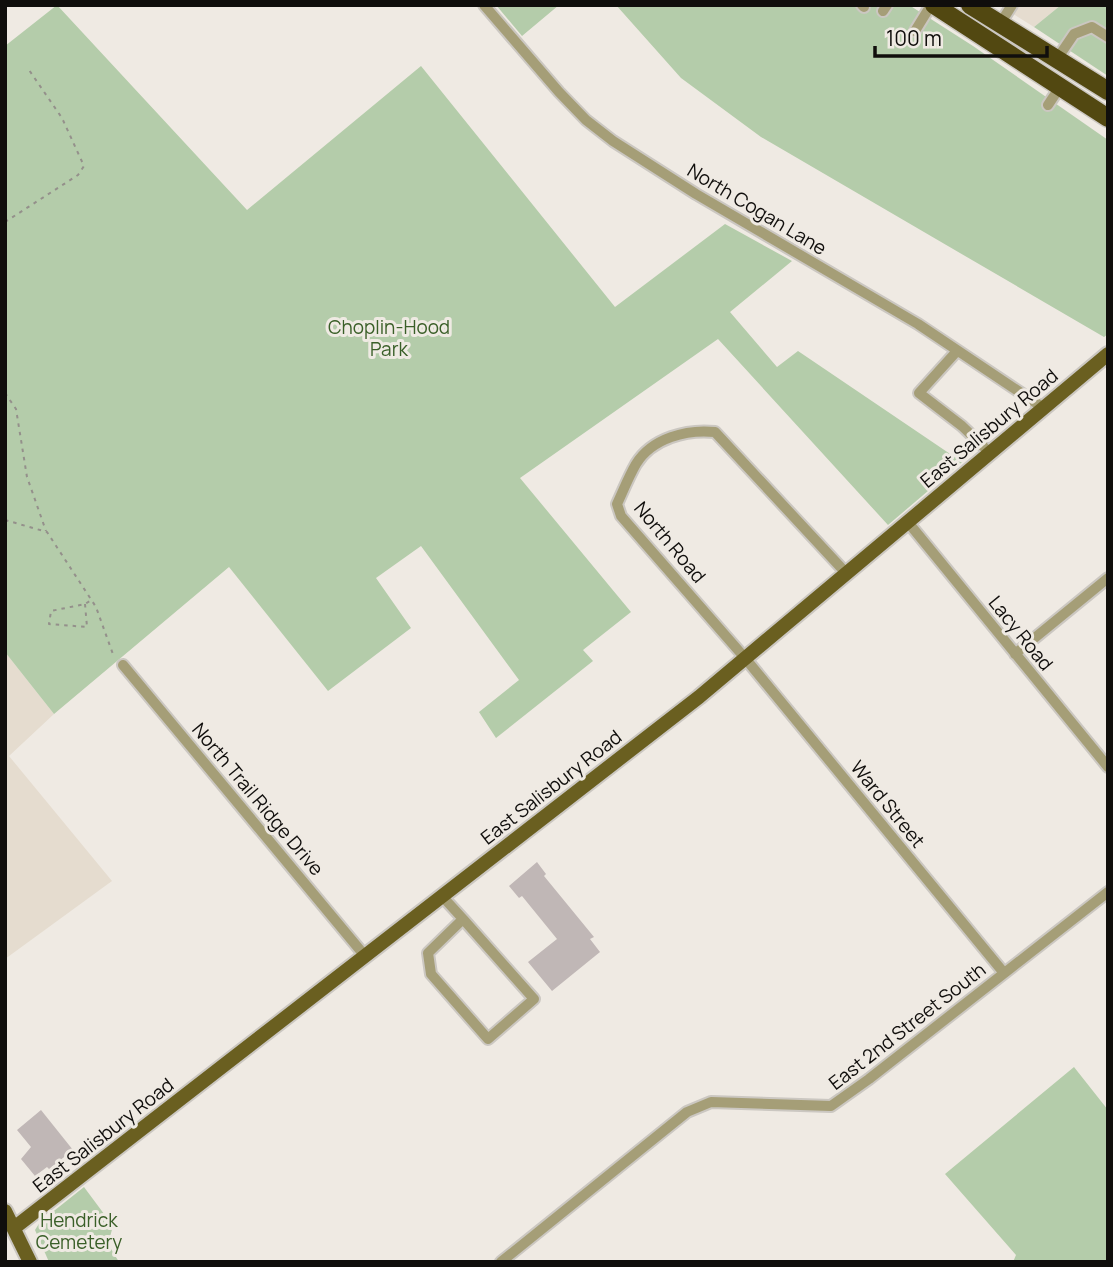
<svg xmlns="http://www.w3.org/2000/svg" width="1113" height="1267" font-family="Manrope,sans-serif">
	<rect width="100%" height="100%" fill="#efeae3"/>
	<!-- built -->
	<path fill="#e5dccf" d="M999 5H1061L1034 27Z
		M5 652 54 714 9 756 112 881 5 959Z"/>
	<!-- green -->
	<path fill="#b4ccaa" d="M57 5 247 210 421 66 615 307 725 224 792 261 730 312 777 367 798 351 962 462 888 525 718 339 520 478 631 612 583 650 593 661 496 738 479 712 519 680 421 546 376 578 411 628 328 691 229 567 54 714 5 652V46Z
		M496 5H559L522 36Z
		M616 5H909L973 46 1108 140V334L1104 337 761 137 681 78Z
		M1061 5H1108V76L1034 27Z
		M1074 1067 1108 1110V1262H1013L1016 1255 945 1174Z
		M84 1187 113 1226 108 1244 119 1262H49L35 1230 40 1222Z"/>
	<!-- building -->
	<path fill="#c0b7b6" d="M537 862 546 874 544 876 594 937 590 939 600 952 552 991 528 962 557 939 522 896 519 898 509 886Z
		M41 1110 73 1150 49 1169 47 1167 35 1176 21 1159 31 1147 17 1130Z"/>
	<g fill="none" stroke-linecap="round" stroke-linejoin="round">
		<!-- minor casing -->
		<g stroke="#cbc7c1" stroke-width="14">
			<path id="minor" d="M484 5 559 92 586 120 613 141 696 194 918 324 1042 407
				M862 5 864 7
				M883 11 887 5
				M1000 24 1012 5
				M915 31 931 5
				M1057 59 1074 34 1092 27 1108 37
				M1048 105 1060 87
				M957 351 919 393 962 426 989 452
				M907 521 1108 767
				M846 573 715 432C687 429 652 438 636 464 629 476 623 491 617 504L621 516 745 658 1004 973
				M1015 654 1108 578
				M123 665 365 956
				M442 896 463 919 428 953 431 974 488 1039 534 999 463 919
				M501 1262 687 1112 711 1102 831 1106 869 1079 1108 892"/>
		</g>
		<!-- major casing -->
		<g stroke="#cbc7c1" stroke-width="18">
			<path id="major" d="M5 1211 30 1262
				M14 1228 699 697 1108 354"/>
		</g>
		<!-- highway casing -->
		<g stroke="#cbc7c1" stroke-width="21">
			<path id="highway" d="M934 5 1108 118
				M970 5 1108 91"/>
		</g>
		<!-- path -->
		<path stroke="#94908b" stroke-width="2" stroke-dasharray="3.5 5" stroke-linecap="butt" d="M5 222 78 175 84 166 62 118 27 67
			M5 393 16 409 27 477 46 531
			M5 520 47 532 96 607 114 657
			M85 604 87 627 49 624 51 611 85 604 90 601"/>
		<!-- minor -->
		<use href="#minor" stroke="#a59e77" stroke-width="10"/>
		<!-- major -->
		<use href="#major" stroke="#6a5f20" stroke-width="14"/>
		<!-- highway -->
		<use href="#highway" stroke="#524811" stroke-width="18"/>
	</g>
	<g text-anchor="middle" stroke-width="6" stroke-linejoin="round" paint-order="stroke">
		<!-- street labels -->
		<g font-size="19" fill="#100e0c" stroke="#efeae3">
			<text transform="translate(757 209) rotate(31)" y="7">North Cogan Lane</text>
			<text transform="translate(989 428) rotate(-40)" y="7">East Salisbury Road</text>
			<text transform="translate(670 542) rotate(50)" y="7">North Road</text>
			<text transform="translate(1021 633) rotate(51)" y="7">Lacy Road</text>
			<text transform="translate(551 787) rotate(-38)" y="7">East Salisbury Road</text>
			<text transform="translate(258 799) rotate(50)" y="7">North Trail Ridge Drive</text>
			<text transform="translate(888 804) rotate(51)" y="7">Ward Street</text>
			<text transform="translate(907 1026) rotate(-38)" y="7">East 2nd Street South</text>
			<text transform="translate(103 1135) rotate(-38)" y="7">East Salisbury Road</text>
		</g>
		<!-- park labels -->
		<g font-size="19" fill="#3a5f28" stroke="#efeae3">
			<text x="389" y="334">Choplin-Hood<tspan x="389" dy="22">Park</tspan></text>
			<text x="79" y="1227">Hendrick<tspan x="79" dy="22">Cemetery</tspan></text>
		</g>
	</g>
	<!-- border -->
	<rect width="1113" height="1267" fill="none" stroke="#100e0c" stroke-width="14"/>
	<!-- scale -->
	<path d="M875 46v10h172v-10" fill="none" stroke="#100e0c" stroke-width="3.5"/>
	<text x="886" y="46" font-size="21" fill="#100e0c" stroke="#efeae3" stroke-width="5" paint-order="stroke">100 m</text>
</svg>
